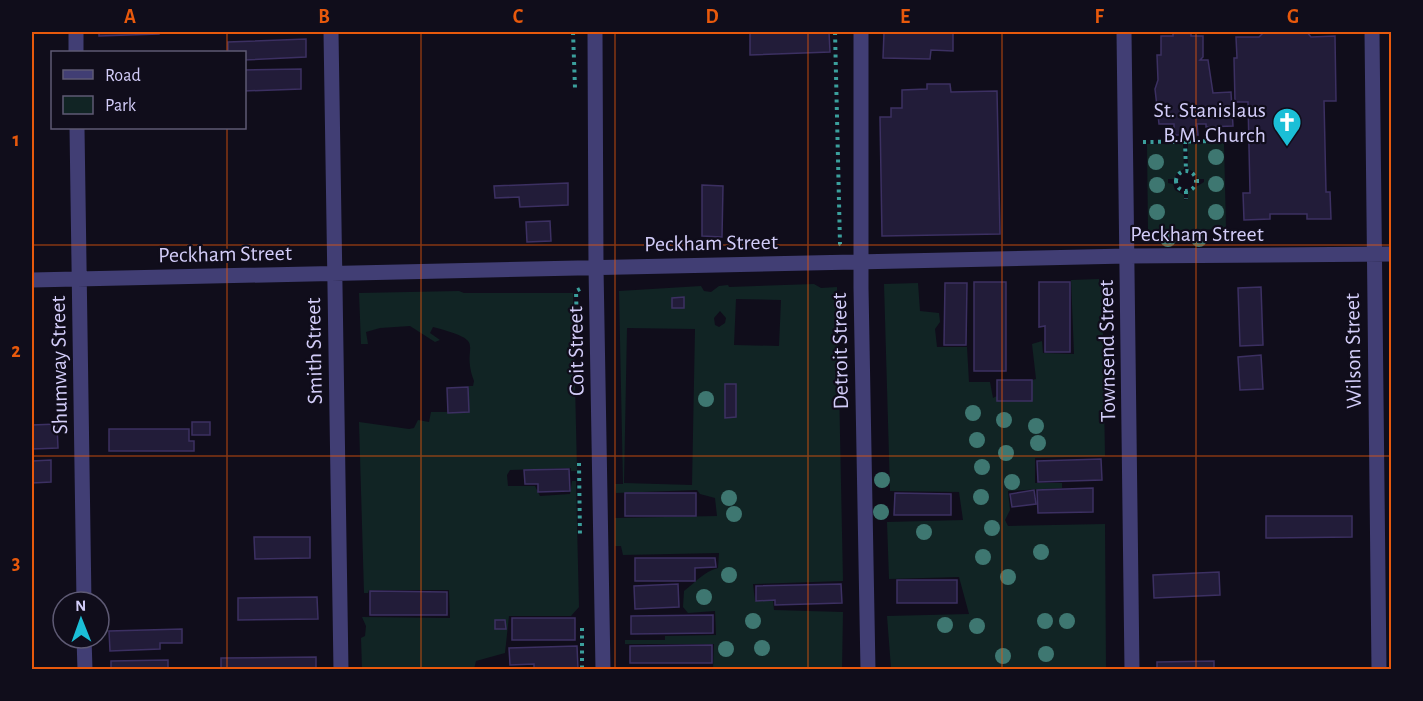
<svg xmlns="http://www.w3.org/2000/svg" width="1423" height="701" font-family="'Alegreya Sans',sans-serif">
	<rect width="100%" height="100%" fill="#100d1b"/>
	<!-- green -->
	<path fill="#112424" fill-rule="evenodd" d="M1224 143 1226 229 1148 231 1147 144H1183L1184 169 1177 173 1174 179H1168V183L1173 184 1175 190 1184 195V200L1188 199V192L1204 182V179H1198L1196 173 1188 169V144Z
		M1099 279V284H1102L1105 456 1035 458V483H1062V488L1008 491 1010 510 1005 520 1008 526 1105 524 1106 669 891 668 887 616 969 614 959 577 889 579 887 522 963 520 959 492 890 491 884 284 918 283 920 311 939 313 940 322 935 329 937 347H967L969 382H990L993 398 1001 394 1031 392 1032 380 1036 379 1032 344 1042 341 1043 353 1074 354 1071 280Z
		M814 284 821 288 837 287 843 581 753 584 755 601H773L774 610 843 612 842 669H713L714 644H625V640H665V636L716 635 715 611 688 613 683 607 684 591C696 582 703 572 718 568L719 553 623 555 621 546H615V518L717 516 715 498 700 494 697 490 616 493 615 484H623L619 291 701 286 704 291 711 292 719 286 728 285 729 287ZM736 299 781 300 779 346 734 345ZM720 311 726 318 725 323 719 327 715 325 714 318ZM627 328 695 329 692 485 624 483Z
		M459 291 464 293H573L577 471H571V468L510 470 507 475 508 486H535L540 496 570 494 572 481H576L579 607 571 616H509L505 653 476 661 474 669H362L361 638 365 636 366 626 362 617 450 618 449 590H369L368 593H364L359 422 409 429 414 428 418 420 429 422 431 412H466L469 386H473L474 381C459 342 492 343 433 327L430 333 440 340 435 342 410 326 380 328 366 332 368 344H361L359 293Z"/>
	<!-- building -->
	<path fill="#221c39" stroke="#3c3062" stroke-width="1.5" d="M99 32H159V34L99 36Z
		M829 32 830 52 750 55V33Z
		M884 32H953V51L931 50 930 59 883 58Z
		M1173 32H1191V36H1203V57L1200 60H1208L1213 93 1231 92 1233 126 1206 127V124H1197L1198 135H1174V124H1159L1155 89 1158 80 1157 55H1161V36H1173Z
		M1264 32H1307L1311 37 1335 36 1336 101H1324L1326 192H1330L1331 219H1307V214H1270V219L1244 220 1243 193H1250L1248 102H1235L1234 58H1237L1236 37H1259Z
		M306 39V57L244 60V52H228V42Z
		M301 69V89L244 91V70Z
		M927 84H950L951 92 997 91 1000 234 882 236 880 117H891V108H902V90L927 89Z
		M568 183V205L520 207 519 197 495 198 494 186Z
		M702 185 723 186 722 237 702 236Z
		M550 221 551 241 527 242 526 222Z
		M974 282H1006V371H974Z
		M1039 282H1070V352H1045V326L1039 327Z
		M945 283H967L966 345H944Z
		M1261 287 1263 345 1240 346 1238 288Z
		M684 297V308H672V298Z
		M1261 355 1263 389 1240 390 1238 357Z
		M997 380H1032V401H997Z
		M725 384H736V417L725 418Z
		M468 387 469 412 448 413 447 388Z
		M192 422H210V435H192Z
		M57 424 58 448 32 449V425Z
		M109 429H189V441H194V451H109Z
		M1101 459 1102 480 1038 482 1037 461Z
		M51 460V482L32 483V461Z
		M569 469 570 491 538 492V484H525L524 470Z
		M1093 488V512L1038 513 1037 490Z
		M1034 490 1036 504 1012 507 1010 494Z
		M625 493H696V516H625Z
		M895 493 951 494V515H894Z
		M1266 516H1352V537L1266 538Z
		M254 537H310V558L255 559Z
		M635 558H715L716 567 695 568V581H635Z
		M1219 572 1220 595 1154 598 1153 575Z
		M897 580H957V603H897Z
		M678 584 679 607 635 609 634 586Z
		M841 584 842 603 775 605V600L756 601V586Z
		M370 591 447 592V615H370Z
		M317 597 318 619 238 620V598Z
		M713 615V633L631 634V616Z
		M512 618H575V640H512Z
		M495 620H505L506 629H495Z
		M182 629V643H160V649L110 651 109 631Z
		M712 645V663H630V646Z
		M577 646 578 669 534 670V664L510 665 509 648Z
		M316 657V670H221V658Z
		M168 660V670H111V661Z
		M1214 661V670H1157V662Z"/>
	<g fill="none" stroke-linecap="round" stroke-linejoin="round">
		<!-- path -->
		<path stroke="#3b9f9c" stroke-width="4" stroke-dasharray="3 4.5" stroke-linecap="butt" d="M573 32 575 88
			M835 32 840 244 842 245
			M1185 141 1186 171
			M1143 142 1228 141
			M1176 181a10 10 0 1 1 20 0a10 10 0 1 1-20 0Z
			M1196 181H1203
			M1186 191V199
			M577 327 576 291 580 289
			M579 463 580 537
			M582 628V670"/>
		<!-- street -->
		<path stroke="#413e74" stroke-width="15" d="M76 32V52
			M331 32 341 670
			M595 32 596 267 603 670
			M861 32V288L868 670
			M1124 32 1132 670
			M1372 32 1379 670
			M77 128 84 602
			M32 280 1127 256 1392 254
			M84 638 85 670"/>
	</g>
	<!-- trees -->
	<g fill="#3e7771">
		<circle cx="1216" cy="157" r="8"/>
		<circle cx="1156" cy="162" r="8"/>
		<circle cx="1216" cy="184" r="8"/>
		<circle cx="1157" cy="185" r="8"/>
		<circle cx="1157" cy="212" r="8"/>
		<circle cx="1216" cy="212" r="8"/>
		<circle cx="1168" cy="239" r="8"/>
		<circle cx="1199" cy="239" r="8"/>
		<circle cx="706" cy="399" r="8"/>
		<circle cx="973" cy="413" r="8"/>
		<circle cx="1004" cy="420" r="8"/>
		<circle cx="1036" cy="426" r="8"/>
		<circle cx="977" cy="440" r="8"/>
		<circle cx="1038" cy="443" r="8"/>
		<circle cx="1006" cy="453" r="8"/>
		<circle cx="982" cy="467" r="8"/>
		<circle cx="882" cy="480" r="8"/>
		<circle cx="1012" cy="482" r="8"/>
		<circle cx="981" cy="497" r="8"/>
		<circle cx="729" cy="498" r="8"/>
		<circle cx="881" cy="512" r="8"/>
		<circle cx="734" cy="514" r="8"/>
		<circle cx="992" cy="528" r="8"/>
		<circle cx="924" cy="532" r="8"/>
		<circle cx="1041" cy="552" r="8"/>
		<circle cx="983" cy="557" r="8"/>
		<circle cx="729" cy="575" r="8"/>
		<circle cx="1008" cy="577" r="8"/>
		<circle cx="704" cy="597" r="8"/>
		<circle cx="753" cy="621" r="8"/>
		<circle cx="1045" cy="621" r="8"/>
		<circle cx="1067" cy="621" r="8"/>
		<circle cx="945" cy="625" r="8"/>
		<circle cx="977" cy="626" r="8"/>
		<circle cx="762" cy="648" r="8"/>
		<circle cx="726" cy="649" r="8"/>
		<circle cx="1046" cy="654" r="8"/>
		<circle cx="1003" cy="656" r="8"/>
	</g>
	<!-- grid -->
	<path fill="none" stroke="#e8590c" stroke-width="1.5" stroke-opacity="0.55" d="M227 32V52M421 32V670M615 32V670M808 32V670M1002 32V670M1196 32V670M227 128V670M32 245H1392M32 456H1392"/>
	<!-- icons -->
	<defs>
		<g id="church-pin" transform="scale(1.5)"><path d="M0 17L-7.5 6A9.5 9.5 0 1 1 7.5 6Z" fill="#1bbfd7" stroke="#100d1b"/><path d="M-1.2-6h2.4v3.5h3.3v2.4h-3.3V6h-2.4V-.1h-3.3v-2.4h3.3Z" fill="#fff"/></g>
	</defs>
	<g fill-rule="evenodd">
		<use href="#church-pin" x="1287" y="122"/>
	</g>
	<g text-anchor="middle" stroke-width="4.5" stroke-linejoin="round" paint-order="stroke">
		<!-- poi labels -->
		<g font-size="22" fill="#d3cdf9" stroke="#100d1b" text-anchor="end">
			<text x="1266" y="117">St. Stanislaus<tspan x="1266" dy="25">B.M. Church</tspan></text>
		</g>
		<!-- street labels -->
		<g font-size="22" fill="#d3cdf9" stroke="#100d1b">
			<text x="1197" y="241">Peckham Street</text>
			<text transform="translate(711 242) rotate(-1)" y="8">Peckham Street</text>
			<text transform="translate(225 253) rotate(-1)" y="8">Peckham Street</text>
			<text transform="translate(313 351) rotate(-91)" y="8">Smith Street</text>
			<text transform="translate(575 351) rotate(-91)" y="8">Coit Street</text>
			<text transform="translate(839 351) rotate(-91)" y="8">Detroit Street</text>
			<text transform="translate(1106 351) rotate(-91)" y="8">Townsend Street</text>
			<text transform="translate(1352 351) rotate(-91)" y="8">Wilson Street</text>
			<text transform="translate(58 365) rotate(-91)" y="8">Shumway Street</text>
		</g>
	</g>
	<!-- border -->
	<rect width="1423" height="701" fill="none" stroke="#100d1b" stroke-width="66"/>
	<!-- legend -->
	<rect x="51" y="51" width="195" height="78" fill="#100d1b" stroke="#5e5a74" stroke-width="1.5"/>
	<rect x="63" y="70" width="30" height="9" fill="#413e74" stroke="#5e5a74" stroke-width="1.5"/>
	<text x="105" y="81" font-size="18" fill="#d3cdf9">Road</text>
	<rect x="63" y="96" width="30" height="18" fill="#112424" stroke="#5e5a74" stroke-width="1.5"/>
	<text x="105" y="111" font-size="18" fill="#d3cdf9">Park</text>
	<!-- north arrow -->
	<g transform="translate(81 620) rotate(359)"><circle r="28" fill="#100d1b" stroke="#5e5a74" stroke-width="1.5"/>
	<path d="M0-4.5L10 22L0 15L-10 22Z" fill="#1bbfd7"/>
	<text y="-9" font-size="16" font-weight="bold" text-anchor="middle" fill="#d3cdf9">N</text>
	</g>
	<rect x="33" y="33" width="1357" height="635" fill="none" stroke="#e8590c" stroke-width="2"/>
	<g font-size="20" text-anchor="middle" font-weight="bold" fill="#e8590c">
		<text x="130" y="23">A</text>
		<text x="324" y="23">B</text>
		<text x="518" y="23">C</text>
		<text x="712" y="23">D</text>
		<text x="905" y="23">E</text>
		<text x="1099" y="23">F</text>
		<text x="1293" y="23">G</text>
		<text x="16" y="146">1</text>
		<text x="16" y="357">2</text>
		<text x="16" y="569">3</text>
	</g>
</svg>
